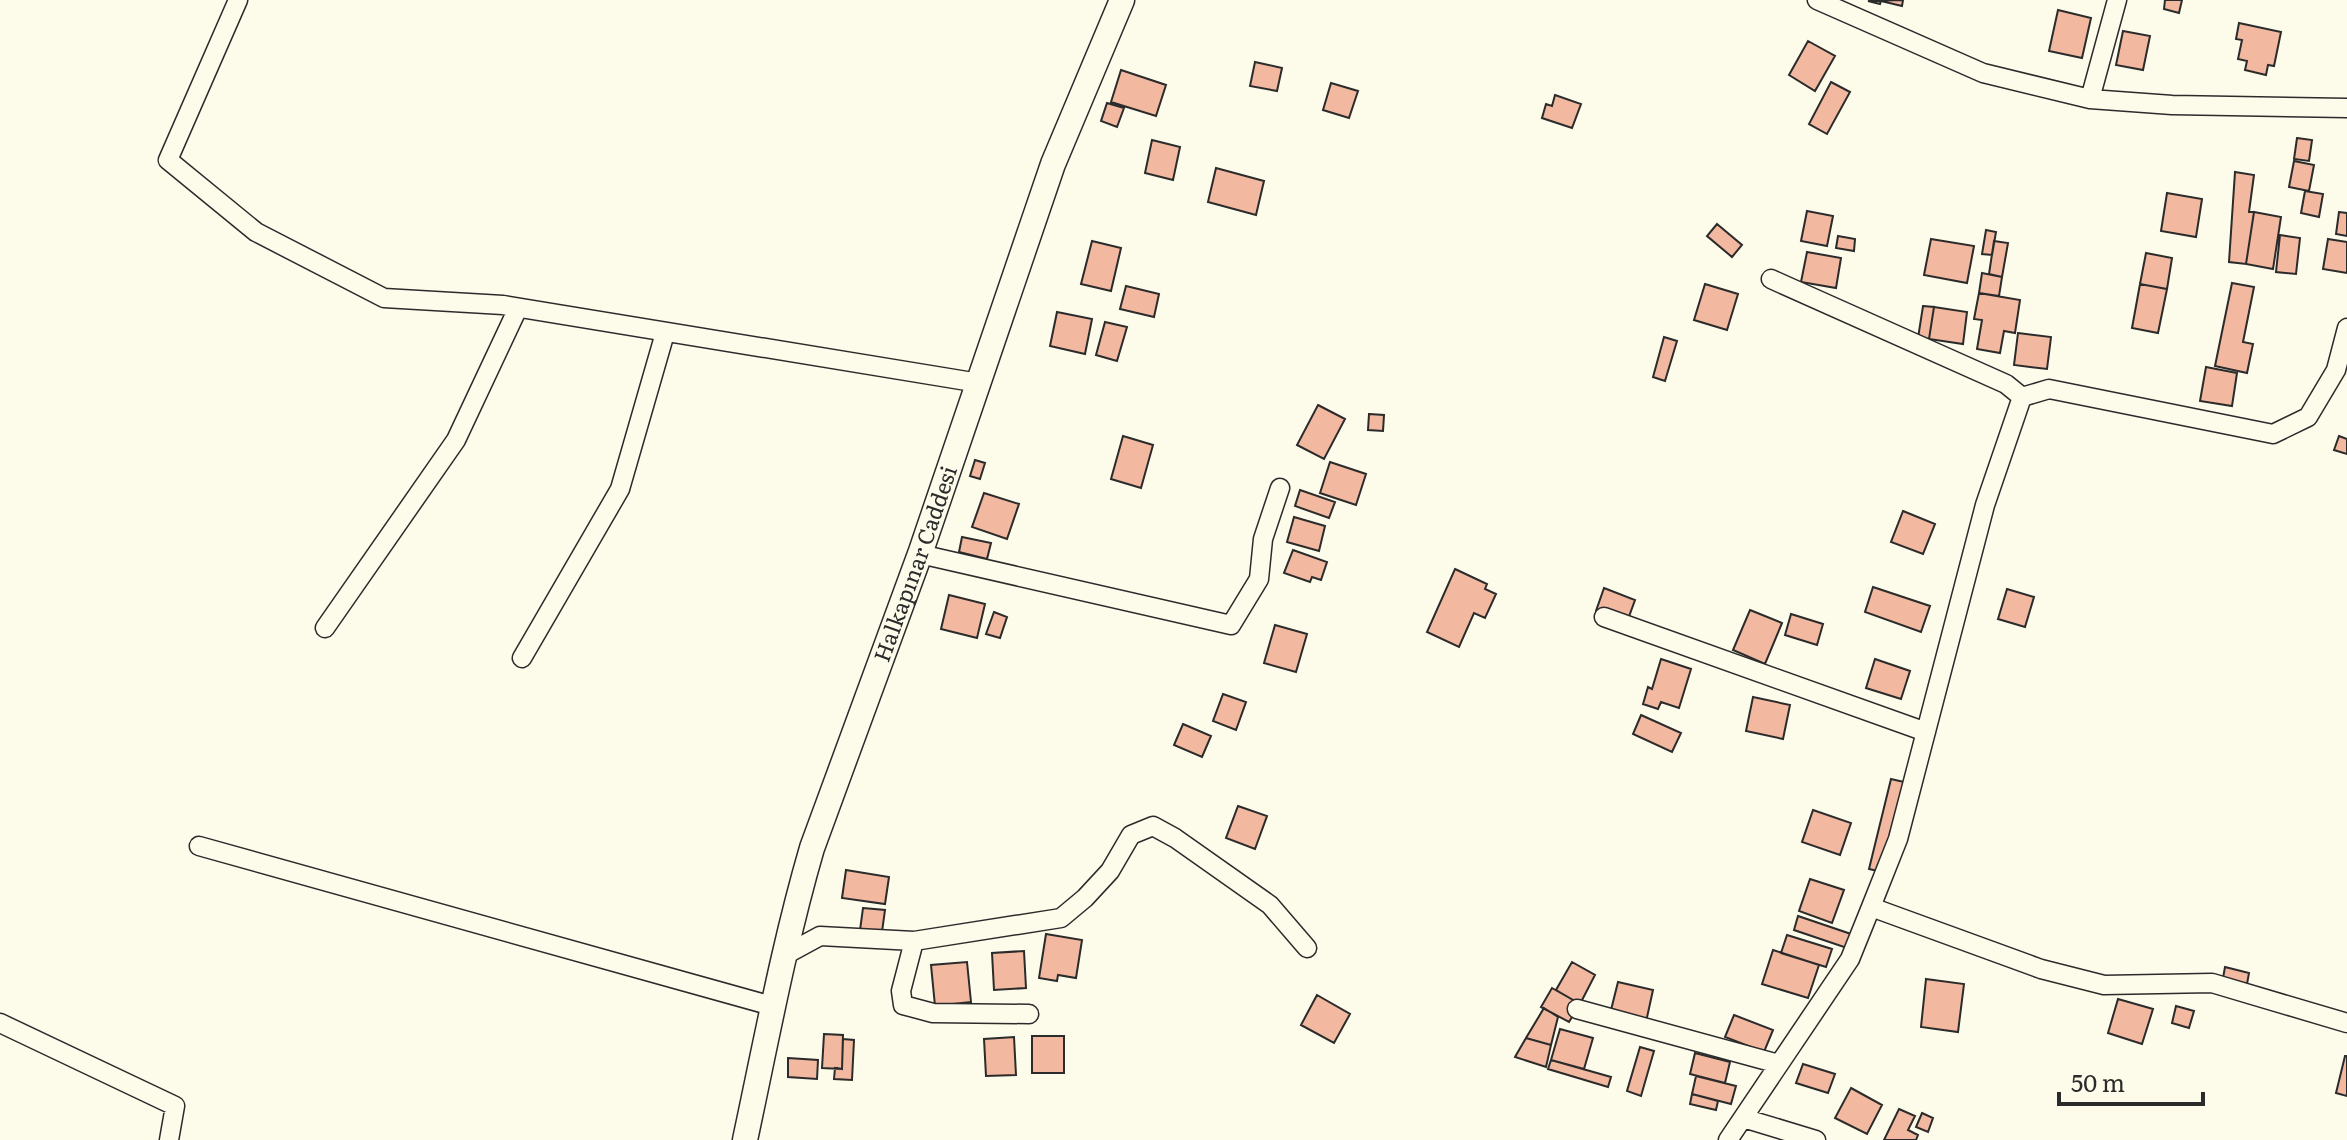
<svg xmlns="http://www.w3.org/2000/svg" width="2347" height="1140" font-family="Literata,serif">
	<rect width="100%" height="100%" fill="#fdfbea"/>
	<!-- building -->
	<path fill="#f2b8a0" stroke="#2b2b2b" stroke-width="2" d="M1903 0 1902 6 1881 1 1880 4 1868 1Z
		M2165 0H2182L2179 13 2164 9Z
		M2058 10 2091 18 2082 58 2049 51Z
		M2239 23 2281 32 2274 66 2268 65 2266 75 2245 70 2247 61 2238 59 2242 40 2236 39Z
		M2123 31 2150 36 2143 70 2116 65Z
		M1808 41 1835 56 1815 91 1789 75Z
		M1255 62 1282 68 1277 91 1250 86Z
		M1121 70 1166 85 1156 116 1111 102Z
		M1831 82 1850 92 1827 134 1809 124Z
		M1331 83 1358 91 1349 118 1323 110Z
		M1555 95 1581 104 1572 128 1542 118 1546 104 1552 106Z
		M1107 103 1124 108 1117 127 1101 121Z
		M2297 138 2312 140 2309 161 2294 159Z
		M1152 140 1180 147 1173 180 1145 173Z
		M2294 161 2314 165 2309 191 2289 187Z
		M1216 168 1264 181 1256 215 1208 202Z
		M2235 172 2254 175 2249 212H2254L2246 264 2229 262Z
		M2305 191 2323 194 2319 217 2301 213Z
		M2167 193 2202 199 2196 237 2161 231Z
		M1807 211 1833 216 1827 246 1801 241Z
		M2254 212 2281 217 2273 269 2246 264Z
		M2339 212 2347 213V236L2336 234Z
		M1717 224 1742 245 1732 257 1707 236Z
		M1986 230 1996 232 1992 255 1982 254Z
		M2280 235 2300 238 2296 274 2276 272Z
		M1838 236 1855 239 1854 251 1836 248Z
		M1931 239 1974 246 1967 283 1924 275Z
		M2328 239 2347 242V273L2323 269Z
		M1092 241 1121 248 1111 291 1081 284Z
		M1994 241 2008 243 2002 277 1989 274Z
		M1807 252 1841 258 1836 288 1801 282Z
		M2146 253 2172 258 2167 289 2140 284Z
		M1982 273 2002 277 1999 296 1979 293Z
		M2232 283 2254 287 2243 342 2253 344 2247 373 2215 366Z
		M1705 284 1738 294 1727 330 1694 320Z
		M2140 284 2167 289 2158 333 2132 328Z
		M1126 286 1159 294 1154 317 1120 309Z
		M1979 293 2020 300 2015 333 2004 331 2000 353 1977 349 1982 320 1974 319Z
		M1923 306 1934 307 1929 339 1918 338Z
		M1934 307 1967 312 1963 344 1929 339Z
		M1057 312 1092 319 1085 354 1050 346Z
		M1105 322 1127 327 1117 361 1096 355Z
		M2018 333 2051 337 2047 369 2014 365Z
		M1664 337 1677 341 1665 381 1653 377Z
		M2206 367 2237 373 2232 406 2200 401Z
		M1318 405 1345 419 1324 459 1297 445Z
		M1369 414 1384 415 1383 431 1368 430Z
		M1123 436 1153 445 1141 488 1111 479Z
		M2339 436 2347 439V454L2334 450Z
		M975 460 985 463 980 479 970 476Z
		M1330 462 1366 474 1356 505 1320 493Z
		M1300 490 1335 502 1329 518 1295 506Z
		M984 493 1019 504 1007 539 972 527Z
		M1903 511 1935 524 1923 554 1891 542Z
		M1294 517 1325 526 1319 551 1287 542Z
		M962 537 991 543 987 559 959 552Z
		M1293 550 1327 562 1321 580 1312 577 1310 582 1284 573Z
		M1455 569 1487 584 1485 589 1496 594 1485 618 1474 613 1459 647 1427 632Z
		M1873 587 1930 606 1921 632 1865 612Z
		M1604 588 1635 600 1627 622 1596 611Z
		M2007 589 2034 597 2025 627 1998 619Z
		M949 595 985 604 977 638 941 629Z
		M1750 610 1782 623 1765 664 1733 650Z
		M994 612 1007 617 1000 638 986 634Z
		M1791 614 1823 624 1817 645 1785 635Z
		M1275 625 1307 634 1296 672 1264 663Z
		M1661 659 1691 669 1679 708 1661 702 1658 709 1643 704 1648 687 1652 689Z
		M1875 659 1910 671 1901 699 1866 688Z
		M1223 694 1246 702 1236 730 1213 721Z
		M1753 697 1790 705 1783 739 1746 731Z
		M1641 715 1681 733 1672 752 1633 734Z
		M1183 724 1211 736 1202 757 1174 745Z
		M1891 779 1904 782 1882 872 1869 869Z
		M1238 806 1267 816 1255 849 1226 838Z
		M1813 810 1851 823 1840 855 1802 842Z
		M846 870 889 877 885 904 842 898Z
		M1810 879 1844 890 1832 923 1799 911Z
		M863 908 885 910 882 932 860 930Z
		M1798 916 1851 934 1847 948 1794 930Z
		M1046 934 1082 940 1076 978 1058 975 1057 981 1039 978Z
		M1787 935 1832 949 1826 967 1781 953Z
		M1773 950 1819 965 1808 998 1762 984Z
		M1024 951 1026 988 994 990 992 953Z
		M967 962 971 1002 935 1006 931 965Z
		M1572 962 1595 975 1580 1004 1556 990Z
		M2225 967 2249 973 2247 984 2223 978Z
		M1926 979 1964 984 1958 1032 1921 1027Z
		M1618 982 1653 990 1646 1022 1610 1014Z
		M1552 988 1580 1004 1569 1022 1541 1007Z
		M1317 995 1350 1014 1334 1043 1301 1025Z
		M2118 999 2153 1009 2142 1044 2108 1033Z
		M2176 1006 2194 1011 2189 1028 2172 1023Z
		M1544 1008 1558 1017 1551 1045 1526 1038Z
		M1734 1015 1773 1030 1764 1052 1725 1037Z
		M1560 1029 1593 1038 1584 1069 1551 1060Z
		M824 1034 843 1035 842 1069 822 1068Z
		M1032 1036H1064V1073H1032Z
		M1014 1037 1016 1075 986 1076 984 1039Z
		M1526 1038 1551 1045 1546 1067 1515 1057Z
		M843 1039 854 1040 852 1080 834 1079 835 1068 842 1069Z
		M1640 1047 1654 1051 1641 1096 1627 1091Z
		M1695 1053 1730 1062 1725 1083 1690 1074Z
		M2345 1056H2347V1096L2336 1093Z
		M788 1058 818 1060 817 1079 788 1077Z
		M1551 1060 1611 1077 1608 1087 1548 1069Z
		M1803 1064 1835 1074 1828 1093 1796 1083Z
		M1696 1076 1736 1086 1731 1104 1692 1094Z
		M1851 1088 1882 1105 1867 1134 1835 1118Z
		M1692 1094 1718 1101 1716 1110 1690 1104Z
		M1899 1109 1915 1116 1908 1130 1918 1135 1916 1140H1884Z
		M1922 1113 1933 1118 1928 1132 1916 1127Z"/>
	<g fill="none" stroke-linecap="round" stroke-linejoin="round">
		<!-- minor casing -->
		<g stroke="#2b2b2b" stroke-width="21">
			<path id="minor" d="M238 0 168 160 256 232 384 298 503 305 979 383
				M1817 0 1983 73 2090 99 2172 105 2347 108
				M2090 99 2117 0
				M1771 279 2006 384 2022 397
				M920 554 1231 625 1259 579 1263 539 1280 488
				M1604 617 1926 732
				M325 628 456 440 518 308
				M522 658 620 489 665 333
				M199 846 772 1006
				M1871 907 2041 969 2104 985 2212 983 2347 1023
				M914 941 901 991 903 1005 933 1013 1029 1014
				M785 955 820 936 914 941 1061 918 1085 898 1110 871 1131 835 1153 826 1175 838 1270 905 1307 948
				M1577 1009 1779 1064
				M0 1023 175 1106 169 1140
				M1743 1118 1816 1140
				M1728 1140 1850 959 1871 907 1898 839 1985 505 2022 397 2049 389 2273 434 2308 417 2336 370 2347 328"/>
		</g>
		<!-- secondary casing -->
		<g stroke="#2b2b2b" stroke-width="27">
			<g id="secondary">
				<path id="s1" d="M745 1140C766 1042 784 944 812 848L920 554 1053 164 1122 0"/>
			</g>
		</g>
		<!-- minor -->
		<use href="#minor" stroke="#fdfbea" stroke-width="18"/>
		<!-- secondary -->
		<use href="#secondary" stroke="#fdfbea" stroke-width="24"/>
	</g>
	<g text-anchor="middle" stroke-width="6" stroke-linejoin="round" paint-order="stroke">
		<!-- street labels -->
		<g font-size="22" fill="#2b2b2b" stroke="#fdfbea">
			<text dy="8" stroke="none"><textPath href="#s1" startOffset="602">Halkapınar Caddesi</textPath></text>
		</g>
	</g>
	<!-- scale -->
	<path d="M2059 1092v12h144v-12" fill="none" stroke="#2b2b2b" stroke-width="4"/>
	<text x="2071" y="1092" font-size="24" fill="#2b2b2b" stroke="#fdfbea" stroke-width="6" paint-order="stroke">50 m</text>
</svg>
